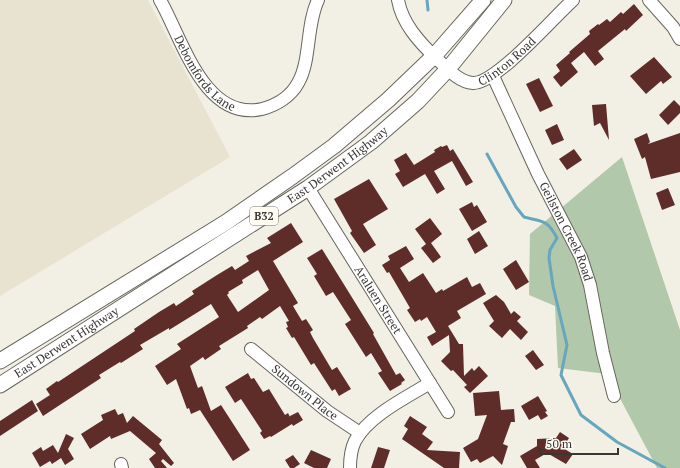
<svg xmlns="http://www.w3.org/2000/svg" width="680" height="468" font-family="'PT Serif',serif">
	<rect width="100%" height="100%" fill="#f2efe5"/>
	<!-- built -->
	<path fill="#e8e2d1" d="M0 0H148L230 157 0 296Z"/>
	<!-- green -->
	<path fill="#b2c8ab" d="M622 157 680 330V468H657L607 374 558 368 555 306 529 295 530 234Z"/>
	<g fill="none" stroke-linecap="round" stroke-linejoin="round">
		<!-- stream -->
		<path stroke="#67a6bc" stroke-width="3" d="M427 0 428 10
			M487 154 516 207 524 217C543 222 547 219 557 238L550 250 549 258 553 286 567 345 561 375 581 415 617 442 665 468"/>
	</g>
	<!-- building -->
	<path fill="#5e2d29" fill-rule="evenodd" d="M634 4 643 15 626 31 625 29 598 51 604 59 595 66 584 52 571 63 578 72 561 87 553 77 560 71 556 65 570 53 569 52 590 34 589 31 598 24 599 25 607 19 610 22 621 12 623 14Z
		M654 57 672 77 663 84 661 81 646 94 630 76Z
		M539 78 553 106 540 112 526 84Z
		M674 100 680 106V113L668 125 659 115Z
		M606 104 609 140 600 123 594 126 592 105Z
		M557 124 564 140 552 145 545 130Z
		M647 133 650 142 648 144 680 133V172L651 179 645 157 642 159 634 139Z
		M447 145 450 151 453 149 473 182 466 186 452 161 434 171 445 189 437 194 425 174 403 187 395 174 400 171 394 160 406 153 414 165 435 152 434 150 441 146 442 147Z
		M574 149 582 160 567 170 559 159Z
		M369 179 388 209 363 224 376 245 364 253 350 233 352 231 334 199Z
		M668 188 675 205 662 210 656 193Z
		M472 202 474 207 477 205 487 222 472 231 459 209Z
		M430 218 442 234 431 243 441 257 433 263 421 248 426 244 415 229Z
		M291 223 303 242 273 261 298 303 293 306 302 321 306 319 313 330 310 332 313 338 332 370 337 367 351 389 339 396 335 389 332 391 314 363 311 365 294 337 292 338 286 328 288 327 286 322 289 321 280 306 262 319 260 317 247 326 248 328 219 346 221 349 205 360 203 357 190 366 198 388 202 386 211 411 221 405 250 450 233 461 200 410 191 414 189 408 187 409 176 379 167 385 155 366 181 349 177 344 219 317 211 304 169 330V328L140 345 143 349 121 363 120 362 99 375 101 378 43 416 36 404 50 395 46 389 57 381 58 382 135 331 134 329 159 312 174 303 176 306 194 294 192 291 217 275 232 266 235 270 249 261 246 256 271 243 267 238ZM258 270 269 290 238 312 227 295 229 293 228 292 243 283 242 280Z
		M479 231 488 246 475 254 467 239Z
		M406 246 414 259 400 268 409 282 423 273 436 293 442 289 443 291 467 277 472 287 480 283 486 294 457 311 461 318 448 326 459 344H463L464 376 472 368 474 371 479 366 488 376 470 393 464 387 467 385 453 370 451 371 441 361 450 352 449 335 432 346 427 337 436 332 427 317 421 321 420 319 415 322 407 310 410 308 389 272 387 273 382 265 390 260 388 256Z
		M322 249 374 333 373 334 396 375 400 373 405 380 401 383 402 384 390 391 378 373 382 371 371 353 366 357 345 324 351 320 333 292 326 296 314 276 317 274 307 258Z
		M516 260 529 282 516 290 503 269Z
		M496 295 504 302 511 314 514 311 521 317 517 321 528 332 521 340 510 329 502 338 489 326 494 321 483 303Z
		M533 350 544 365 536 370 525 356Z
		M248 373 251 379 254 378 263 392 269 389 285 415 288 413 290 417V416L298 412 303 420 293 426 292 424 271 437 270 436 264 439 260 433 262 431 241 399 235 403 225 387Z
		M499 391 501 410 514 409 515 422H511L503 444 508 446 502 465 493 456 480 463 477 459 471 462 463 448 478 439 487 415 475 416 473 393Z
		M538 396 547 411 545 412 548 416 541 420 538 415 529 420 521 406Z
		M32 400 38 411 0 436V421Z
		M115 409 118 415 123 413 127 423 133 416 162 440 159 444 174 463 171 466 163 459 161 461 167 468H155L149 459 156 453 130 431 111 439 110 436 90 449 81 434 103 420 101 415Z
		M410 416 427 427 422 434 433 442 427 450 460 452 459 468H444L402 439 408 429 404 426Z
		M560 432 569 438 563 448 573 454 566 464 547 453 535 460 540 468H527L520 456 537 446V439L556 438Z
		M66 434 74 438 68 449 74 459 65 465 61 458 52 464 50 461 40 467 32 453 41 447 43 451 53 445 58 453Z
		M378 447 390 450 384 468H371Z
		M311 450 331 459 327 468H314L304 463Z
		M293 455 300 464 294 468H290L285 460Z"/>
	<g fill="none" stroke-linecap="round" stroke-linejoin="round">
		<!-- minor casing -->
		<g stroke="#68655d" stroke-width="14">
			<g id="minor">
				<path id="s1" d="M160 0C182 38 204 122 262 109 277 105 291 96 298 83 311 61 306 25 318 0"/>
				<path id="s2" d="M398 0C402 23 419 42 436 58 446 67 458 82 473 83 496 84 554 17 573 0"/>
				<path d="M649 0 673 27 680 39"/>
				<path id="s3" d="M493 76 538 174 581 257 590 285 603 353 614 396"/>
				<path id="s4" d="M308 188 448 412"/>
				<path id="s5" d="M251 349 327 411 360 433"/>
				<path d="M121 464 122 468"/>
				<path d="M350 468C350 459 351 449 355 441 368 416 407 397 430 383"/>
			</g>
		</g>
		<!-- major casing -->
		<g stroke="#68655d" stroke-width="17">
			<g id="major">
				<path d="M0 361 225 223 293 176 334 146 388 100 434 56 483 0"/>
				<path id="s6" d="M0 385 308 188 371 142 418 101 448 69 504 0"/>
			</g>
		</g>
		<!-- minor -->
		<use href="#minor" stroke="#fff" stroke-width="12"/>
		<!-- major -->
		<use href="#major" stroke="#fff" stroke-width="15"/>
	</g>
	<g text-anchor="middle" stroke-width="4" stroke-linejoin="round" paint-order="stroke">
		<!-- shield labels -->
		<rect fill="#fffcf4" stroke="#74726d" stroke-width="1" x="250" y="207" width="28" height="18" rx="3"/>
		<g font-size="11" font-weight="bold" fill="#383733">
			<text x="264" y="220">B32</text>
		</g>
		<!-- street labels -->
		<g font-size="12" fill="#383733" stroke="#fffcf4">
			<text dy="4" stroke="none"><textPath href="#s2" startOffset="157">Clinton Road</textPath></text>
			<text dy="4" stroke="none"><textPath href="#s1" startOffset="87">Debomfords Lane</textPath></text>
			<text dy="4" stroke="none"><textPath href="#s6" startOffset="403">East Derwent Highway</textPath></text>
			<text dy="4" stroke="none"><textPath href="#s3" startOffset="172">Geilston Creek Road</textPath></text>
			<text dy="4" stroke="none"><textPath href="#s4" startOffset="132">Araluen Street</textPath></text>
			<text dy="4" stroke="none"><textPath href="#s6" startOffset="79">East Derwent Highway</textPath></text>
			<text dy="4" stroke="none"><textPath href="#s5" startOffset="69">Sundown Place</textPath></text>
		</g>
	</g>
	<!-- scale -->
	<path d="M540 448v6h78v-6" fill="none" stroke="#383733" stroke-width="2"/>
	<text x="546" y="448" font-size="12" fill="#383733" stroke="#fffcf4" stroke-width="3" paint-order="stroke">50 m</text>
</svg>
